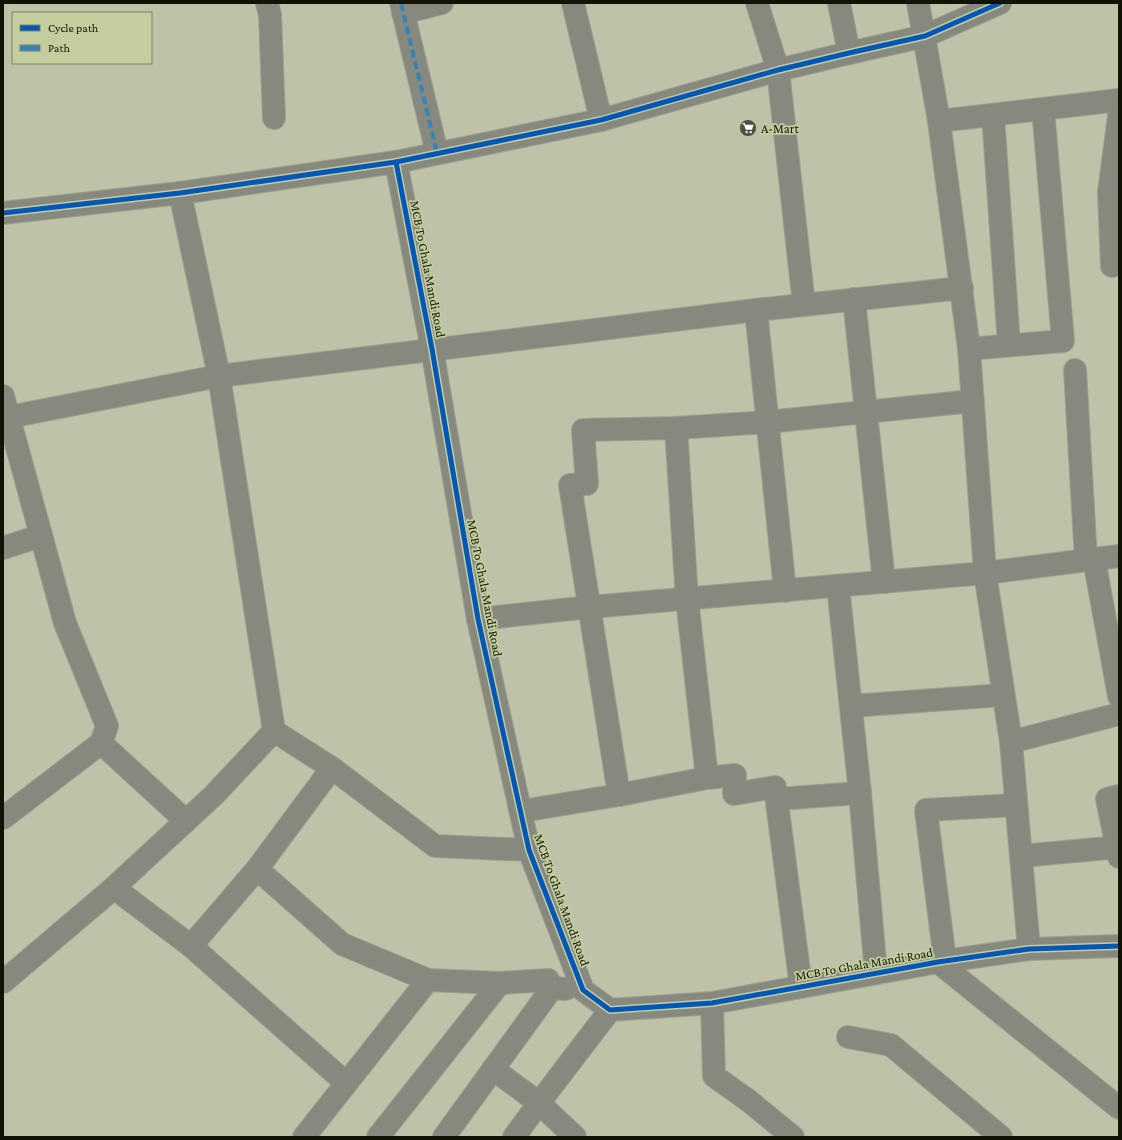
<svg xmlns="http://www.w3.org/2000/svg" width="1122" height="1140" viewBox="0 0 1122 1140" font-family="'Crimson Pro',serif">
  <rect width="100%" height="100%" fill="#bdc2a8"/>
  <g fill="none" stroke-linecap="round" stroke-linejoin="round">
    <g stroke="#9ca08d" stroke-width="24">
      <g id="minor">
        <path d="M267,3L270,15L274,118"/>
        <path d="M401,3L437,153"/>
        <path d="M573,3L601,120"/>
        <path d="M757,3L778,70L804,305"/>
        <path d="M839,3L849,53"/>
        <path d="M918,3L939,121L969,349L985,573L1011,742L1029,949"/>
        <path d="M403,13L442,3"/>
        <path d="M993,115L1009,345"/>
        <path d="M1119,116L1109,192L1119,194"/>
        <path d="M939,121L1119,100"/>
        <path d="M396,162L432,349L478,619L529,850L583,990L610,1010L712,1003L938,962L1029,949L1119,946"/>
        <path d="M1109,192L1112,266"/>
        <path d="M180,193L219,376L274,731L332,768"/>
        <path d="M3,213L180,193L396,162L601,120L778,70L849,53L925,36L1000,3"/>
        <path d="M854,299L884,582"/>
        <path d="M756,310L785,591"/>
        <path d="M969,349L1063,341L1043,109"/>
        <path d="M1075,370L1086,560"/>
        <path d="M3,396L65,623L107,726L101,743L3,818"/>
        <path d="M9,417L219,376L756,310L962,288"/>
        <path d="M676,428L687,599L707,778"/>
        <path d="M3,548L40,536"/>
        <path d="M1094,559L1119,696"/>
        <path d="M838,586L860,793L876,973"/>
        <path d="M478,619L590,607L985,573L1119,556"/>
        <path d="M851,706L1003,695"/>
        <path d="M1011,742L1119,714"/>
        <path d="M101,743L186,821"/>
        <path d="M619,795L570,485L587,484L583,430L676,428L767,422L973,401"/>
        <path d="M1119,796L1107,799L1119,857"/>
        <path d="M777,799L860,793"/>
        <path d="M522,811L619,795L707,778L735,775L734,794L775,787L801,987"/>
        <path d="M1021,856L1119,847"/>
        <path d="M257,869L332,768L435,846L529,850"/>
        <path d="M114,888L191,946"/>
        <path d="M945,961L926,810L1016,805"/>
        <path d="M938,962L1119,1108"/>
        <path d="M3,982L109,892L214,795L274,731"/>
        <path d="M712,1003L714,1076L749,1101L793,1137"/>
        <path d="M848,1037L891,1045L1001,1137"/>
        <path d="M493,1069L539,1103L575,1137"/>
        <path d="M346,1083L191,946L257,869L342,944L428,980L500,983L548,980L552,988"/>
        <path d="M304,1137L428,980"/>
        <path d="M378,1137L500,983"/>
        <path d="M444,1137L552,988L566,989"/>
        <path d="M514,1137L539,1103L610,1010"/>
      </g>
    </g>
    <use href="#minor" stroke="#87897f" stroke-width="22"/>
    <path stroke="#3484b9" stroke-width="4" stroke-dasharray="8 4" stroke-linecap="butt" d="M401,3L437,153"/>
    <g stroke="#c3cd9d" stroke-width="8">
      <g id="cycleway">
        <path d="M396,162L432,349L478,619L529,850L583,990L610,1010L712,1003L938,962L1029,949L1119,946"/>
        <path d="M3,213L180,193L396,162L601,120L778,70L849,53L925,36L1000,3"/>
      </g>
    </g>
    <use href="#cycleway" stroke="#0057b8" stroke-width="5"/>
  </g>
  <defs>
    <g id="supermarket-disc" transform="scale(0.9)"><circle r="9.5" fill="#4d513d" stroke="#c3cd9d"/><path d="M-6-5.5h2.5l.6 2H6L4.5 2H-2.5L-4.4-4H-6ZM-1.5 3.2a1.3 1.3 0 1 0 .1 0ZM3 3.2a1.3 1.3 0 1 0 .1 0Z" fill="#fff"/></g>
  </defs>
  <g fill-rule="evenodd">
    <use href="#supermarket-disc" x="748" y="128"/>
  </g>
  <g text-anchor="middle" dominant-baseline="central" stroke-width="3.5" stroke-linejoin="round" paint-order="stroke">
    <g font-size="13" fill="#111404" stroke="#c3cd9d" text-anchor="start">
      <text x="761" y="128">A-Mart</text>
    </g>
    <g font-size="13" fill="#111404" stroke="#c3cd9d">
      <text transform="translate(428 269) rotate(79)">MCB To Ghala Mandi Road</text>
      <text transform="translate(485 588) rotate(79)">MCB To Ghala Mandi Road</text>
      <text transform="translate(562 900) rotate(70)">MCB To Ghala Mandi Road</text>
      <text transform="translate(864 964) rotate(-10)">MCB To Ghala Mandi Road</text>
    </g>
  </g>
  <rect width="1122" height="1140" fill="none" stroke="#111404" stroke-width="8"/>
  <rect x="12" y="12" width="140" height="52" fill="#c3cd9d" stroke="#7c8360"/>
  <rect x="20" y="25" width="20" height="6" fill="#0057b8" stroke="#7c8360"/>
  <text x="48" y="32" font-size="12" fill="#111404">Cycle path</text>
  <rect x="20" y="45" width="20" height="6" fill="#3484b9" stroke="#7c8360"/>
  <text x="48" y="52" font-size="12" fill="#111404">Path</text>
</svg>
